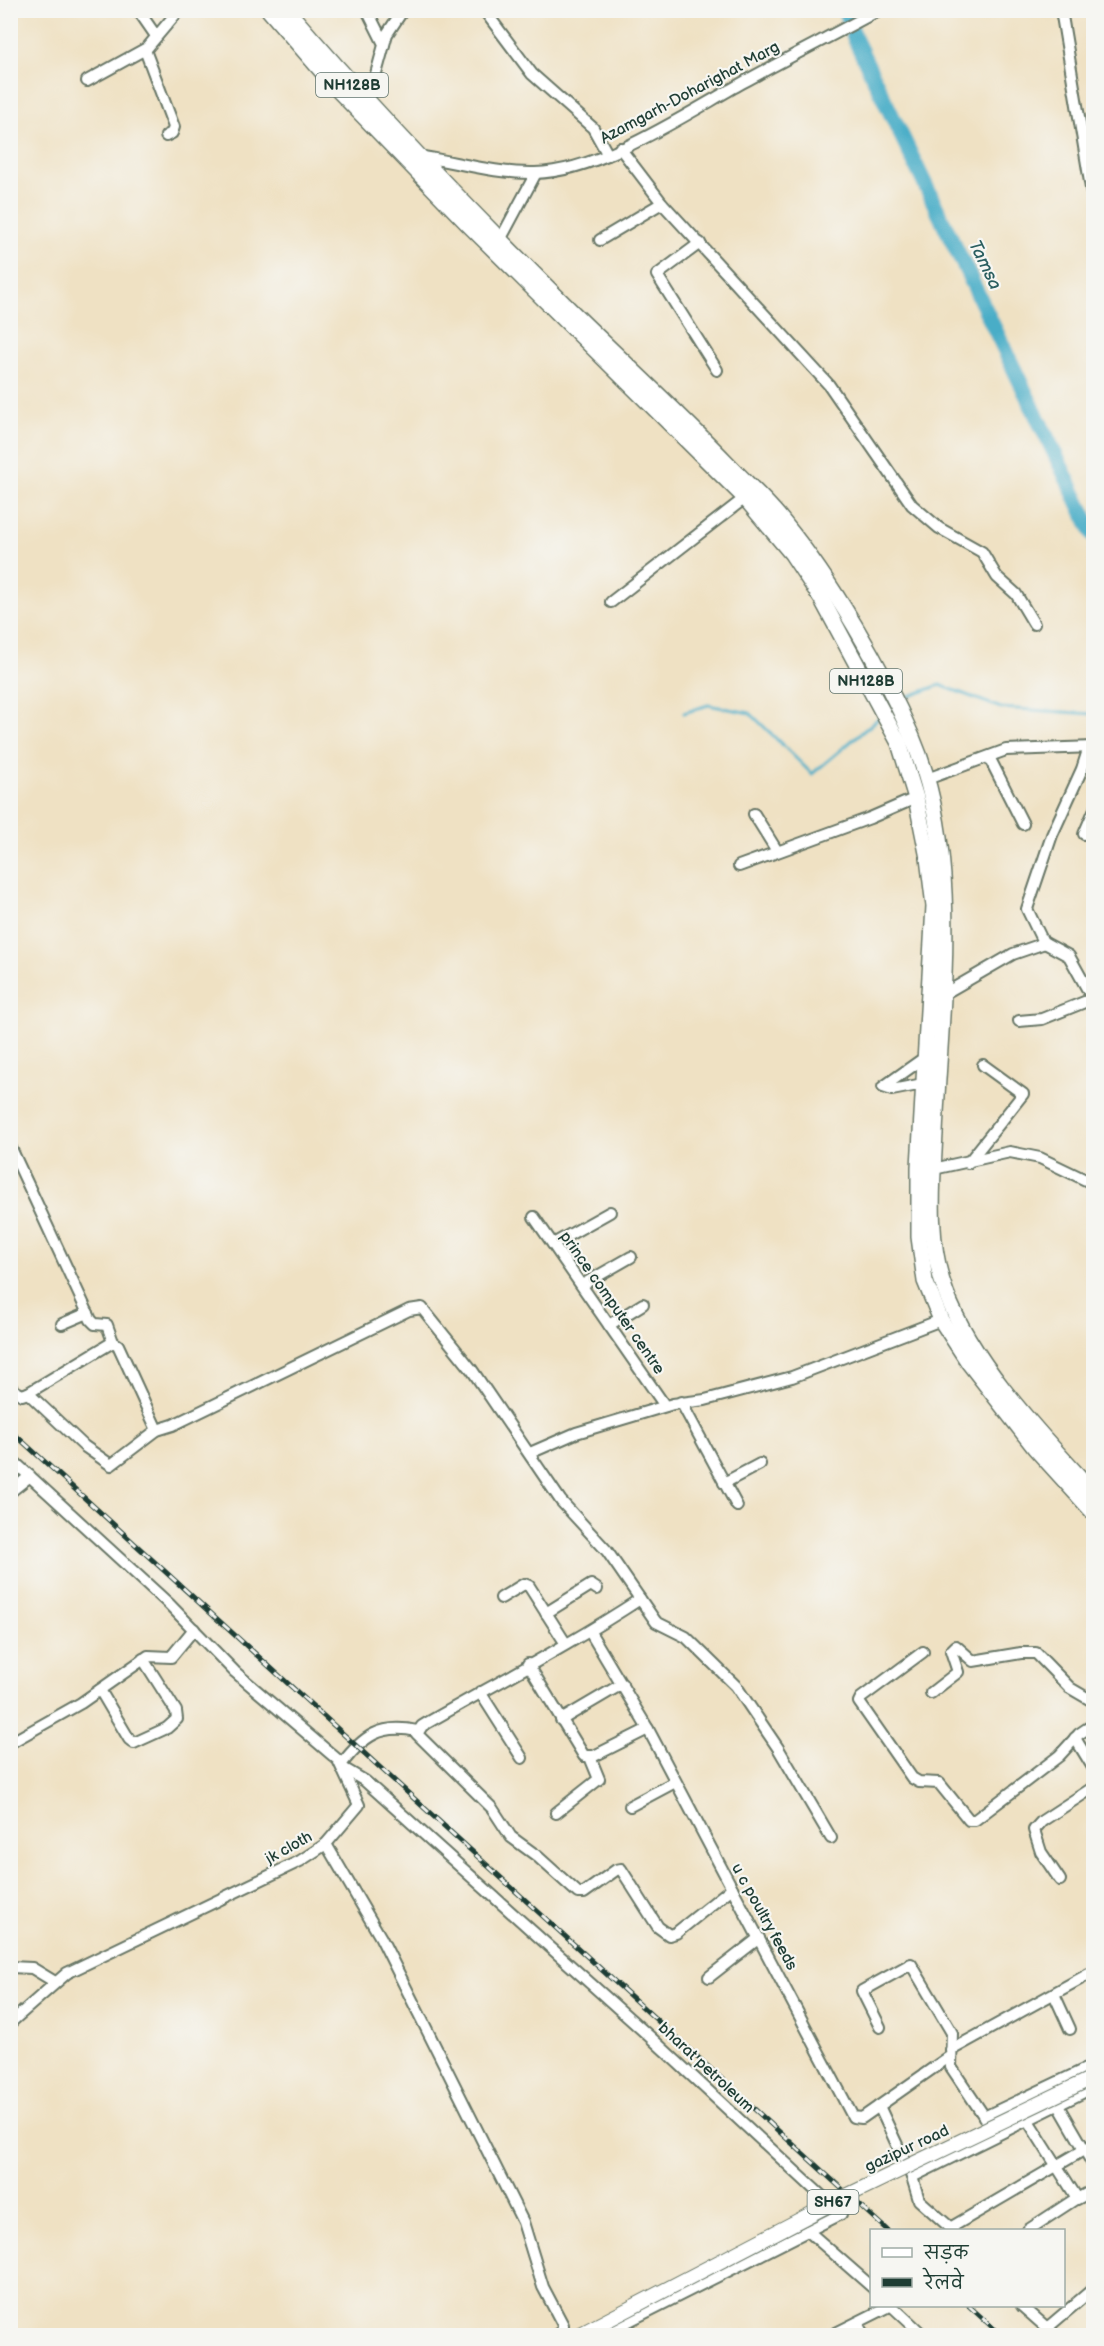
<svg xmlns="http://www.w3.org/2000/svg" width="1104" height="2346" viewBox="0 0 1104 2346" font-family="'Balsamiq Sans','Playpen Sans Deva',sans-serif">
  <rect width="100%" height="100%" fill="#f6f6f2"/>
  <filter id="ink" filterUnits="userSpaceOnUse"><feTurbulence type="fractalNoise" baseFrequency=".0167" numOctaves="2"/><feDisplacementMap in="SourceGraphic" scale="12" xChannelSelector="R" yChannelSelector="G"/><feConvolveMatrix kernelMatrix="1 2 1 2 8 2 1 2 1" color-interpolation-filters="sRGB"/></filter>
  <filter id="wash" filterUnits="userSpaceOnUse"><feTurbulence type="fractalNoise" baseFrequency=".008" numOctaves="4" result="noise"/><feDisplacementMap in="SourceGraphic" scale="24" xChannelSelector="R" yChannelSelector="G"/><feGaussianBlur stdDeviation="1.35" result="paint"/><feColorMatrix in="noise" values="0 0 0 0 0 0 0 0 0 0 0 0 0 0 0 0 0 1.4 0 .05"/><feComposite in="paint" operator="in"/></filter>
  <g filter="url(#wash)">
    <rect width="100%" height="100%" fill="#efe1c3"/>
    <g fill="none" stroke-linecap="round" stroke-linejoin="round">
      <g stroke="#48adc7" stroke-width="3">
        <path d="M907,697L940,685L1001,708L1094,714"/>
        <path d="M684,713L708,705L750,713L812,774L879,718"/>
      </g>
      <path stroke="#48adc7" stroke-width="16" d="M845,10L855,39L1094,535"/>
    </g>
  </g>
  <g filter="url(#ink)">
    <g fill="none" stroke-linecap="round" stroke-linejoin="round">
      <g stroke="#687666" stroke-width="14">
        <g id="minor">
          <path d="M138,10L156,36"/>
          <path d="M367,10L384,44"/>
          <path d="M484,10L532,74L593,128L608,155"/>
          <path d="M1061,10L1094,206"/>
          <path d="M145,50L174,127L172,133L166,136"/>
          <path d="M87,81L147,48L179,10"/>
          <path d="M368,103L387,34L403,10"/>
          <path d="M620,148L662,203L829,385L912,505L939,528L982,552L997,577L1016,594L1034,624"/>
          <path d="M418,156C457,162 496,174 535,173C600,172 686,114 742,83C787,58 833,35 879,10"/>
          <path d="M600,240L662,203"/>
          <path d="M700,243L657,275L717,370"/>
          <path d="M498,244L536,173"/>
          <path d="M611,602L745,498"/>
          <path d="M1089,747L1082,769L1052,835L1027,909L1043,942L1069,956L1094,1001"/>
          <path d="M989,757L1023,824"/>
          <path d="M927,779L1006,750L1094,747"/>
          <path d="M754,814L777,851"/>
          <path d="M1084,834L1094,811"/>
          <path d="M739,866L870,818L916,798"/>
          <path d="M942,995L1013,954L1045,943"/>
          <path d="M1019,1021L1042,1019L1092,999"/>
          <path d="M923,1084L892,1090L883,1087L924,1058"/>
          <path d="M10,1146L91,1320L95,1324L107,1325L113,1342"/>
          <path d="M968,1163L1023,1094L983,1065"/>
          <path d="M929,1170L1010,1152L1040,1158L1094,1184"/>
          <path d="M534,1217L665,1406"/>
          <path d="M553,1244L610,1212"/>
          <path d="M582,1285L631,1257"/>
          <path d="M62,1324L88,1313"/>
          <path d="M609,1325L643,1304"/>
          <path d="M10,1388L22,1395L28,1393L113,1342L118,1345L157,1430"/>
          <path d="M28,1393L84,1446L111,1465L157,1430L173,1425L409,1310L422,1308L472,1370L561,1501L607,1551L656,1622L686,1637L736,1686L778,1748L831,1838"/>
          <path d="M681,1402L737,1506"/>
          <path d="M530,1453L576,1433L673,1404L705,1400L792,1377L941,1320"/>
          <path d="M10,1458L169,1604L235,1672L338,1760L359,1805L326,1844L300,1861L67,1973L10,2023"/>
          <path d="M724,1483L760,1464"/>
          <path d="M10,1492L30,1476"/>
          <path d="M501,1598L524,1584L529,1586L566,1644"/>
          <path d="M640,1599C570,1645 495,1684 422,1726L417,1734L492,1808L511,1837L537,1856L578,1893H584L616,1870L621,1869L658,1927L669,1935L676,1933L732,1888"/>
          <path d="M546,1613L591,1585L597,1589"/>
          <path d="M590,1632L648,1729L853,2117L862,2118L949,2057"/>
          <path d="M923,1652L861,1698L859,1702L912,1778L919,1782L939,1783L969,1820H975L1059,1756L1079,1734L1094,1724"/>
          <path d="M528,1664L584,1756H594L648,1729"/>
          <path d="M100,1690L129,1739L134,1743L167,1728L177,1719L176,1711L143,1659"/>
          <path d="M480,1692L522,1758"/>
          <path d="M931,1693L958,1672L951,1651L956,1646L973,1661L1021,1653H1036L1070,1688L1094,1702"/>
          <path d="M561,1720L622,1684"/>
          <path d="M1075,1738L1094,1769"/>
          <path d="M10,1743L81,1703L148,1656L171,1657L194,1629"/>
          <path d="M341,1765C363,1736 381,1723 417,1731"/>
          <path d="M343,1768L365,1781L649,2036L841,2214L599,2336"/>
          <path d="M630,1806L675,1782"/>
          <path d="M556,1813L599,1779L590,1757"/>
          <path d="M326,1844L381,1938L523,2222L543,2287L563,2325V2330L555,2336"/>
          <path d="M1060,1880L1041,1852L1034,1830L1042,1821L1094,1787"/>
          <path d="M10,1967L32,1968L55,1982"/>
          <path d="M709,1977L759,1938"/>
          <path d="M1054,1994L1070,2029"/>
          <path d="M880,2027L862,1991L911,1964L952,2033L951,2067L996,2134"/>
          <path d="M951,2050L1089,1974"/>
          <path d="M1058,2104L1094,2166"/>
          <path d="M879,2106L912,2177L919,2200L953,2230"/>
          <path d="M984,2117L1094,2065"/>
          <path d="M1027,2119L1077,2198L1028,2230"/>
          <path d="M912,2177L1094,2087"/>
          <path d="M1077,2199L1090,2192L1094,2193"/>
          <path d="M950,2228L1094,2144"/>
          <path d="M808,2231L872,2287"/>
          <path d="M892,2306L924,2336"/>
          <path d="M1022,2306L1056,2336"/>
          <path d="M857,2323L864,2336"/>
          <path d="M1047,2328L1094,2288"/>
          <path d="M830,2336L890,2306"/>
        </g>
      </g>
      <g stroke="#687666" stroke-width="18">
        <g id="highway">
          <path d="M269,10L340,92L468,224L745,498L792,554L821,598L899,743L916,798L928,858L934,906L919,1167V1237L925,1281L941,1320L969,1363L1035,1448L1094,1513"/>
          <path d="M287,10C376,114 472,213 569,309C622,361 677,411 729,465C747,484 768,502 784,523C832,582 882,667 912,737C964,858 940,1007 935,1134C932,1187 927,1242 946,1293C973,1365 1042,1436 1094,1493"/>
        </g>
      </g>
      <use href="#minor" stroke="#fff" stroke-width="10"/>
      <use href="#highway" stroke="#fff" stroke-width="15"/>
      <g stroke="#1f3d34" stroke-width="5">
        <g id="rail">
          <path d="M10,1430L887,2230"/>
          <path d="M969,2306L1002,2336"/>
        </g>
      </g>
      <use href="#rail" stroke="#f6f6f2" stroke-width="3" stroke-dasharray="9" stroke-linecap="butt"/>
      <g stroke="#687666" stroke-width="16" stroke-linecap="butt">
        <path id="major-bridge" d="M577,2336L838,2200L1094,2077"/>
      </g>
      <use href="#major-bridge" stroke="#fff" stroke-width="14"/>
    </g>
  </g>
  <g text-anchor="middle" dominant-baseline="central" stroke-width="4.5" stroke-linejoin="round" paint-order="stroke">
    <g fill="#f6f6f2" stroke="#60746d" stroke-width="1.5">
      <rect x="316" y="73" width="72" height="24" rx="4.5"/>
      <rect x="830" y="669" width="72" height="24" rx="4.5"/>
      <rect x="807.5" y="2190" width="51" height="24" rx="4.5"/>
    </g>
    <g font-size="15" font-weight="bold" fill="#1f3d34">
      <text x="352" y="85">NH128B</text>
      <text x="866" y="681">NH128B</text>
      <text x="833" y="2202">SH67</text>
    </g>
    <g font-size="16" fill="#1f3d34" stroke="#f6f6f2">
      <text transform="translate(690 93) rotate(-28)">Azamgarh-Doharighat Marg</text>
      <text transform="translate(612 1303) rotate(55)">prince computer centre</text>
      <text transform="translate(289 1848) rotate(-29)">jk cloth</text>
      <text transform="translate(764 1917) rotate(61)">u c poultry feeds</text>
      <text transform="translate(706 2068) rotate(43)">bharat petroleum</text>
      <text transform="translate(907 2149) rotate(-25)">gazipur road</text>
    </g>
    <g font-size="18" font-style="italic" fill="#2b5f60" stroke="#f6f6f2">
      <text transform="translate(985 265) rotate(64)">Tamsa</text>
    </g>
  </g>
  <rect width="1104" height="2346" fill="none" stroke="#f6f6f2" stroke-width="36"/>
  <rect x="870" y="2229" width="195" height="78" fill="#f6f6f2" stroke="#a0aca6" stroke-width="1.5"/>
  <rect x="882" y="2248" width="30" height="9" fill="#ffffff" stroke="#a0aca6" stroke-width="1.5"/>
  <text x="924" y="2259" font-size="18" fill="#1f3d34">सड़क</text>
  <rect x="882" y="2278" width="30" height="9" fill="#1f3d34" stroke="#a0aca6" stroke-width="1.5"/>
  <text x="924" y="2289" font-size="18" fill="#1f3d34">रेलवे</text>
</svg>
